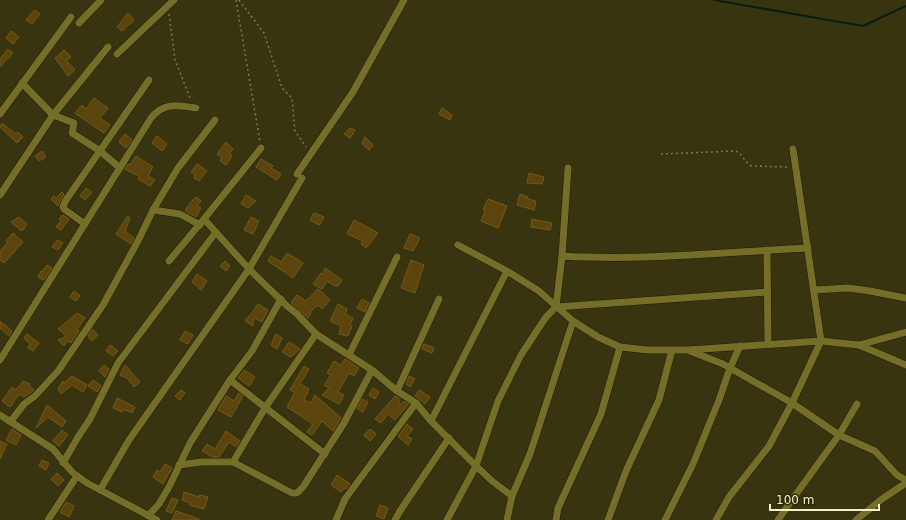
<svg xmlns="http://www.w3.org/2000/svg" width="906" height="520" viewBox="0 0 906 520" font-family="'DejaVu Sans',sans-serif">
  <rect width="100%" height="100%" fill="#383410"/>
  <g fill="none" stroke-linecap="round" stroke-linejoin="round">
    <path stroke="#061e14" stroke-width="2" d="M714,0L863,26L906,6"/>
  </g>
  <g fill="#5b440e" stroke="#765914">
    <path d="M34,10L40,14L32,24L26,20Z"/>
    <path d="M128,13L134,20L122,31L117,27Z"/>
    <path d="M11,31L19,37L13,44L6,38Z"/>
    <path d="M8,49L13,53L0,67V59Z"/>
    <path d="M64,50L71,57L66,60L75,70L68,76L55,58Z"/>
    <path d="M94,98L108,108L100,118L110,125L104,133L75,113L82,105L86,109Z"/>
    <path d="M442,108L452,115L450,120L439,114Z"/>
    <path d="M2,123L16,134L18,132L23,137L17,143L0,127Z"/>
    <path d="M350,128L355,130L350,138L344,134Z"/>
    <path d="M125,134L132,140L126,148L119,142Z"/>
    <path d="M157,136L167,144L162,151L152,143Z"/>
    <path d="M365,137L373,145L369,150L362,144Z"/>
    <path d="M226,142L233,149L229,154L232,156L226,165L220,161L222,157L217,154Z"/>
    <path d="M42,151L46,157L39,161L35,156Z"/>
    <path d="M136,156L153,167L148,176L155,180L150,186L138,179L140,177L125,169L128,164L130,165Z"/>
    <path d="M261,159L273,166L271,168L281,174L277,180L256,167Z"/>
    <path d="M197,164L207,171L199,181L194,178L195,175L191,172Z"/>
    <path d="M529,173L544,177L542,184L527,183Z"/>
    <path d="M86,188L92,192L85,200L80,196Z"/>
    <path d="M62,192L64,194L58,206L51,199L54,196L56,198Z"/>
    <path d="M520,194L528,197V199L536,201L534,210L517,205Z"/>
    <path d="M246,195L256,201L248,208L241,204Z"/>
    <path d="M196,197L201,201L197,205L201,208L196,217L185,211L190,203Z"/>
    <path d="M488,199L507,206L498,228L481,221L485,212L483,210Z"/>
    <path d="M314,213L324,217L319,225L310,220Z"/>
    <path d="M63,215L69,219L61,230L56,227L61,221L59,219Z"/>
    <path d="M128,216L130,218L125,231L134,238L131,244L116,234Z"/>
    <path d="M19,217L27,224L22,231L11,222Z"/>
    <path d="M251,217L259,221L253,234L244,230Z"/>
    <path d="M532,219L552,223L550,230L531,227Z"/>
    <path d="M354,220L378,233L366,248L361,244L363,241L347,234Z"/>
    <path d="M13,233L23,242L4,263L0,260V251L8,242L6,241Z"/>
    <path d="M410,234L420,238L413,251L404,248Z"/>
    <path d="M57,240L63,243L58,250L52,247Z"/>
    <path d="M287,253L303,263L293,278L268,261L271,256L281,262Z"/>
    <path d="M411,260L424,265L415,293L401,288Z"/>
    <path d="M225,261L230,266L226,271L220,266Z"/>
    <path d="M47,265L52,268L44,280L38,277L41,271L42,272Z"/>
    <path d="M325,268L342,280L338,286H335L327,281L322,289L313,284L321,273L323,274Z"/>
    <path d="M197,274L207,281L201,290L192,282Z"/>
    <path d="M318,289L330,300L322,309L318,305L312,310L308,318L291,303L297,295L306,301Z"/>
    <path d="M74,291L80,296L76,301L70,297Z"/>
    <path d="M362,299L369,303L365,312L357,308Z"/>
    <path d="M258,304L268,310L262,322L254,318L253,326L245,321L254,310Z"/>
    <path d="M338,304L347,309L345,314L353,318L350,325L352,326L348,336L339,334L341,326L330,321Z"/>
    <path d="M77,313L85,318L77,329L79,331L71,343L68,341L64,346L58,340L67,336L58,329Z"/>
    <path d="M0,321L12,331L9,336L0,328Z"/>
    <path d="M92,329L98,335L92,341L88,336Z"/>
    <path d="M185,331L193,335L188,344L180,340Z"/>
    <path d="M27,334L39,343L33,351L28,348L30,344L24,338Z"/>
    <path d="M276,334L282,338L277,349L271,345Z"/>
    <path d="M289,342L300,349L291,357L282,352Z"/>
    <path d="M424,344L434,348L432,353L422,349Z"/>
    <path d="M110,345L118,351L113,356L106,351Z"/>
    <path d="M345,359L359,368L354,376L349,373L338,392L344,395L339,404L322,395L329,388L324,385L331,375L327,373L334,361L341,365Z"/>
    <path d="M104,365L109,369L105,377L99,371Z"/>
    <path d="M125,365L140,382L134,387L127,378L120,375Z"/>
    <path d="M304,366L309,369L300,384L309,389L304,400L311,403L315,395L341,418L333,431L322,421L312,435L307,432L313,424L287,407L295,392L290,390Z"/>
    <path d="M244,370L255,377L249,386L238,378Z"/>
    <path d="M72,376L87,385L83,392L72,385L61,394L58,389L63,381L64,383Z"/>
    <path d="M409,376L415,379L410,387L406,384Z"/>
    <path d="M93,380L101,386L97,392L88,386Z"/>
    <path d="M23,381L30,384L29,386L34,390L32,392L24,397L19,394L10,407L2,401L12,387L16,390Z"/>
    <path d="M373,388L379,392L375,399L369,395Z"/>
    <path d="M181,390L185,393L180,400L175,396Z"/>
    <path d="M419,390L430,397L425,404L415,396Z"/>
    <path d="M239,393L243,396L231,417L218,410L226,396L234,401Z"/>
    <path d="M395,396L399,398V406L404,401L409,404L395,420L388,414L381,423L375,419Z"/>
    <path d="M117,398L135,407L132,413L123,409L122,412L113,408Z"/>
    <path d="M362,399L368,402L363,412L357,409Z"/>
    <path d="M47,405L66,421L62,427L48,417L36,428Z"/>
    <path d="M407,424L413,429L407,436L412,439L408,445L398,436Z"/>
    <path d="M12,429L21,435L16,445L6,440Z"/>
    <path d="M370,429L376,434L370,441L364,435Z"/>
    <path d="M62,430L68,435L59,446L53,441Z"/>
    <path d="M226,431L240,441L236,447L229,442L219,457H213L202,451L207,444L215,449Z"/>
    <path d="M0,441L7,444L0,459Z"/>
    <path d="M42,460L49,463L46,470L39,466Z"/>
    <path d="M165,464L172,468L163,484L153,477L157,470L160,472Z"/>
    <path d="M57,473L64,480L58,486L51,479Z"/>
    <path d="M337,475L350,484L346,489L344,488L341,492L331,485Z"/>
    <path d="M184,492L199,497V495L208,497L204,509L189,505L190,503L182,500Z"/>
    <path d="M172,498L178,500L172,513L166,511Z"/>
    <path d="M66,502L74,506L69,517L60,512Z"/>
    <path d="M380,505L388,508L384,519L376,516Z"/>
    <path d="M176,511L199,519V520H172Z"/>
  </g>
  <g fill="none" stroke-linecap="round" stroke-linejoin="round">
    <g stroke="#1e1c06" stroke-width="8">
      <g id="street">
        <path d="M79,23L101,0"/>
        <path d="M117,54L174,0"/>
        <path d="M22,83L53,115L74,123L72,133L100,151L120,168"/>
        <path d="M0,114L71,17"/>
        <path d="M297,174L353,92L404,0"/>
        <path d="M0,195L53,115L108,47"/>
        <path d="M153,210L180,214L200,225"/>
        <path d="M204,219L249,269L287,306L296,313L316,334L372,370L397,391L416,403L431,421L476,466L492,481L512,496"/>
        <path d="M85,224L64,209L63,207L66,200L149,80"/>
        <path d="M458,245L507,271L539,291L573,321L598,337L620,347L648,350H688L821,341L859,345L906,332"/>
        <path d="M767,250L768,344"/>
        <path d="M562,256C644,261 726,252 808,248"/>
        <path d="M169,261L204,219L261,148"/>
        <path d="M814,290L848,288L870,291L906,298"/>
        <path d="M556,307L766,292"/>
        <path d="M859,345L906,365"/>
        <path d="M690,351L723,364L792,403L839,435L875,451L897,475L906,480"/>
        <path d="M349,355L397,257"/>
        <path d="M0,360L151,118C164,102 178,105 196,108"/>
        <path d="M230,380L325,454"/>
        <path d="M397,391L439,299"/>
        <path d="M0,415L53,449L72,472L87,483L157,520"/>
        <path d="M11,421L24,404L35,396L58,371L103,305L138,241L153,210L178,168L215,120"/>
        <path d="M431,421L507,271"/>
        <path d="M233,462L265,408L316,334"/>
        <path d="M63,463L78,437L90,419L118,363L216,232"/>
        <path d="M179,465L202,462H233L292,493H297L303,487L344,423L372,370"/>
        <path d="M100,490L129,440L249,269L302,178"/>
        <path d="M148,516L159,504L169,487L190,443L230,380L252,351L281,299"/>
        <path d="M48,520L77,476"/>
        <path d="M336,520L345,499L416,403"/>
        <path d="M395,520L400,511L449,438"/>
        <path d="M447,520L476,466L498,401L521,355L546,317L556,307L562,256L568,168"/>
        <path d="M507,520L512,496L530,454L573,321"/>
        <path d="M556,520L558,508L601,414L620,347"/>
        <path d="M608,520L626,471L659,400L672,350"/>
        <path d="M665,520L693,464L719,400L730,368L740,346"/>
        <path d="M716,520L729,497L769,446L792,403L821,341L793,149"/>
        <path d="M778,520L794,497L839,435L857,404"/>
        <path d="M856,520L882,499L906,483"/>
      </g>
    </g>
    <g stroke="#7c7956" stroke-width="1.5" stroke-dasharray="2 3" stroke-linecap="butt">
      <path d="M236,0L260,142"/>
      <path d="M239,0L264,33L282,88L292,98L295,131L306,147"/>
      <path d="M169,14L175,60L190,98"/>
      <path d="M661,154L735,151C743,153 744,163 752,166L788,167"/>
    </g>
    <use href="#street" stroke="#756e29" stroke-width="7"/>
  </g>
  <path d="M770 504v6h109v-6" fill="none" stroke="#f1efcc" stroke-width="2"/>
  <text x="776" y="504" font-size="12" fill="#f1efcc" stroke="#2e2a05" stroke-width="3" paint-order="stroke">100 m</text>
</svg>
